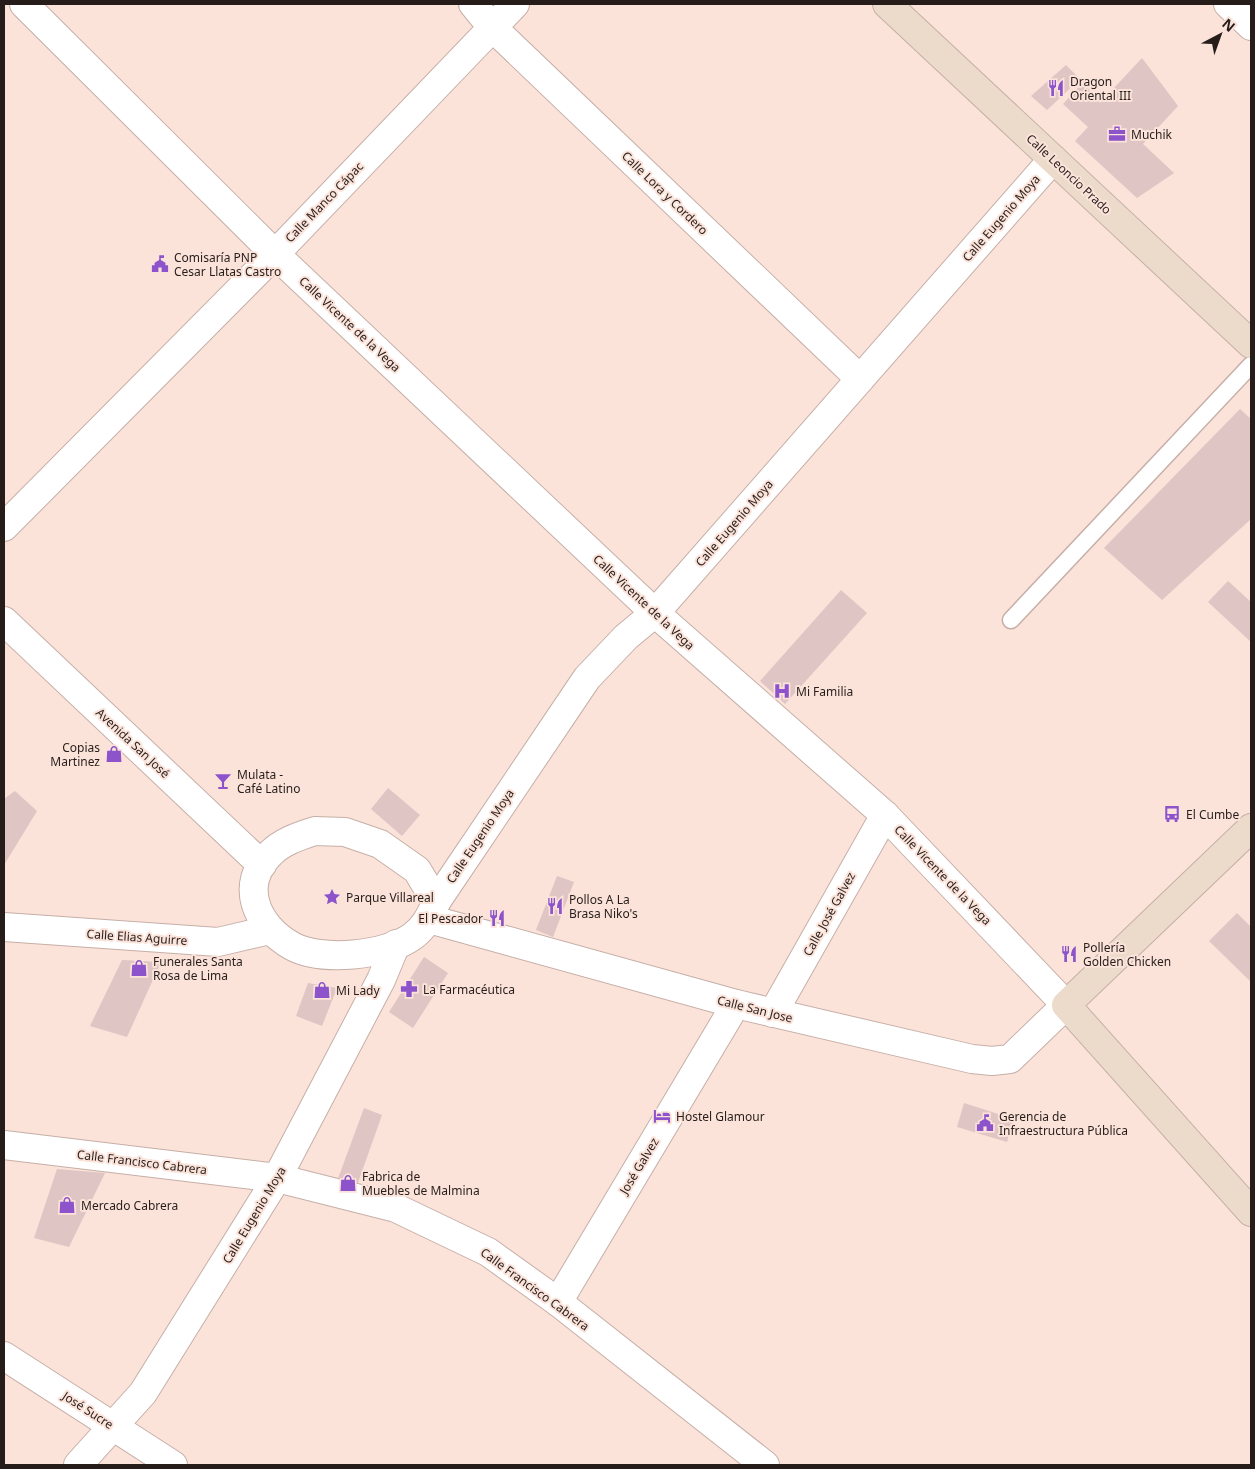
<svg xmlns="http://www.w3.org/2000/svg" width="1255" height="1469" viewBox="0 0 1255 1469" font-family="'Noto Sans',sans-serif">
  <rect width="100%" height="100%" fill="#fbe3da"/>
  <g fill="#dfc5c3">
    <path d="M1142,58L1178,106L1143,144L1174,173L1137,198L1075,141L1088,127L1063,104L1083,82L1100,103Z"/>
    <path d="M1066,65L1080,79L1047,110L1031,96Z"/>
    <path d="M1240,409L1251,419V519L1162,600L1104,548Z"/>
    <path d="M1228,581L1251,602V642L1208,602Z"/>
    <path d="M841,590L867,613L785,704L760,681Z"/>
    <path d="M388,788L420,815L402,836L371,809Z"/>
    <path d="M15,791L37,811L4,865V799Z"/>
    <path d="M557,876L574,882L553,937L536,930Z"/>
    <path d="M1237,913L1251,927V982L1209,941Z"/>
    <path d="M424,957L448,973L413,1028L389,1012Z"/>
    <path d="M122,960L161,962L127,1037L90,1026Z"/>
    <path d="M308,983L337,988L322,1026L296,1016Z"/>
    <path d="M964,1103L1014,1119L1007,1142L957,1127Z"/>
    <path d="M364,1108L382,1115L355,1191L336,1184Z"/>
    <path d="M57,1169L105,1173L69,1247L34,1238Z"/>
  </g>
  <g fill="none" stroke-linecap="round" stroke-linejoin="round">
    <g stroke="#c6afa7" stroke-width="19">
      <path id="lane" d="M1011,620L1251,365"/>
    </g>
    <g stroke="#c6afa7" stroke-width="30">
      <g id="street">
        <path d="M24,4L275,254L655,613L885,815L1066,1005L1010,1059L992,1061L972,1059L736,1004L429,919"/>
        <path d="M473,4L491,26L860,379"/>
        <path d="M1228,4L1251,26"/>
        <path d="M4,527L275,254L515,4"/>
        <path d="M4,621L262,865"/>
        <path d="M315,831L345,832L380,844L417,870L436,902C431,916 425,927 413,936C386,956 321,962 292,946C256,926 238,884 271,853C283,841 300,836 315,831Z"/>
        <path d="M436,902L587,678L626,637L655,613L1053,159"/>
        <path d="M4,927L218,942L270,930"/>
        <path d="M773,1013L885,815"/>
        <path d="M4,1145L277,1178L396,1208L488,1252L558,1302L765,1465"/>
        <path d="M558,1302L736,1004"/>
        <path d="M4,1356L173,1465"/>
        <path d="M78,1465L143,1393L277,1178L381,980L396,944"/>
      </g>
    </g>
    <g stroke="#c6afa7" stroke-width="30">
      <g id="secondary">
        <path d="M887,4L1251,344"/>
        <path d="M1251,828L1066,1005L1251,1212"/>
      </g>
    </g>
    <use href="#lane" stroke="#fff" stroke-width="16"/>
    <use href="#street" stroke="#fff" stroke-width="28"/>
    <use href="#secondary" stroke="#ecdbcb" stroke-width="28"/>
  </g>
  <defs>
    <g id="restaurant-bare" transform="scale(1.35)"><path d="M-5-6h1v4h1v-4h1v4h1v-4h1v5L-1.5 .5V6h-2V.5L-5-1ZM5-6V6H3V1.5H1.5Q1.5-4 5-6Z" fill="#8c53cb" stroke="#fbe3da" stroke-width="2.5" paint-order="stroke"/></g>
    <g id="office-bare" transform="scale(1.35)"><path d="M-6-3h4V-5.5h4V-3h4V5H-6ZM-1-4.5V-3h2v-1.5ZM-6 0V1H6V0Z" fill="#8c53cb" stroke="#fbe3da" stroke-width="2.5" paint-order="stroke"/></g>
    <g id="civic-bare" transform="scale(1.35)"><path d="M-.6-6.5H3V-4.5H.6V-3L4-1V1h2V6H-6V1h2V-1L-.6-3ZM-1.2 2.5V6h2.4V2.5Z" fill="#8c53cb" stroke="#fbe3da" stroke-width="2.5" paint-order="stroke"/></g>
    <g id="hospital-bare" transform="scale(1.35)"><path d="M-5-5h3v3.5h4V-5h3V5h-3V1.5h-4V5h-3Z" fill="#8c53cb" stroke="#fbe3da" stroke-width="2.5" paint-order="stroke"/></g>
    <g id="shop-bare" transform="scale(1.35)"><path d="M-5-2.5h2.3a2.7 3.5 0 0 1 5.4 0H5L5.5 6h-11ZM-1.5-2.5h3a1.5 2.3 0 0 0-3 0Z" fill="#8c53cb" stroke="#fbe3da" stroke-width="2.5" paint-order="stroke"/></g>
    <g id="bar-bare" transform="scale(1.35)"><path d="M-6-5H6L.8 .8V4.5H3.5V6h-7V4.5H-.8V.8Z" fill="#8c53cb" stroke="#fbe3da" stroke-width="2.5" paint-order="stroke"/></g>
    <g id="bus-bare" transform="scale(1.35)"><path d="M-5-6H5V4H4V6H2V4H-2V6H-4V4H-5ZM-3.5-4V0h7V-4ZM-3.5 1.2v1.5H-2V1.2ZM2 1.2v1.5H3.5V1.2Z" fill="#8c53cb" stroke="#fbe3da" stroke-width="2.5" paint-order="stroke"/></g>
    <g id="sight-bare" transform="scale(1.35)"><path d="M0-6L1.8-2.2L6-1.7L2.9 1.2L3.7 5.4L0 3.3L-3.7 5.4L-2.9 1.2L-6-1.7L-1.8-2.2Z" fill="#8c53cb" stroke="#fbe3da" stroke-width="2.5" paint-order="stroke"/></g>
    <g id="pharmacy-bare" transform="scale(1.35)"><path d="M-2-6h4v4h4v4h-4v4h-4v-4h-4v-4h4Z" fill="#8c53cb" stroke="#fbe3da" stroke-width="2.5" paint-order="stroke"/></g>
    <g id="hotel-bare" transform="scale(1.35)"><path d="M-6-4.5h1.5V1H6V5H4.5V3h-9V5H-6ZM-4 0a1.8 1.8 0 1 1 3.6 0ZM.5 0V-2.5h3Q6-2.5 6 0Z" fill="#8c53cb" stroke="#fbe3da" stroke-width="2.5" paint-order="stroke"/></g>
  </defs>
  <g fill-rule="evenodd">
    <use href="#restaurant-bare" x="1056" y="88"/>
    <use href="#office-bare" x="1117" y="134"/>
    <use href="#civic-bare" x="160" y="264"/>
    <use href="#hospital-bare" x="782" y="691"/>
    <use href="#shop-bare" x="114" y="754"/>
    <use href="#bar-bare" x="223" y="781"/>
    <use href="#bus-bare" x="1172" y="814"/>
    <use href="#sight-bare" x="332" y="897"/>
    <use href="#restaurant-bare" x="555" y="906"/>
    <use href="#restaurant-bare" x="497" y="918"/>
    <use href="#restaurant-bare" x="1069" y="954"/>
    <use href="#shop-bare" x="139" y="968"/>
    <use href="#pharmacy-bare" x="409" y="989"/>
    <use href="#shop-bare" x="322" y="990"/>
    <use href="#hotel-bare" x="662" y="1116"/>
    <use href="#civic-bare" x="985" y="1123"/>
    <use href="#shop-bare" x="348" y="1183"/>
    <use href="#shop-bare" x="67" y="1205"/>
  </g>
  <g text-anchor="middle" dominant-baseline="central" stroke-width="4" stroke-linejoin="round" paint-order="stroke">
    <g font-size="12" fill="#261d1a" stroke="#fbe3da" text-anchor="start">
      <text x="1070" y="81">Dragon<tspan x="1070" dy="14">Oriental III</tspan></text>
      <text x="1131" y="134">Muchik</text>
      <text x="174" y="257">Comisaría PNP<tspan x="174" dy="14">Cesar Llatas Castro</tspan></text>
      <text x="796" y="691">Mi Familia</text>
      <text x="100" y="747" text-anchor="end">Copias<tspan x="100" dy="14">Martinez</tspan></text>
      <text x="237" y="774">Mulata -<tspan x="237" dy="14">Café Latino</tspan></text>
      <text x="1186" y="814">El Cumbe</text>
      <text x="346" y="897">Parque Villareal</text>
      <text x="569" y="899">Pollos A La<tspan x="569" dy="14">Brasa Niko's</tspan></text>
      <text x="483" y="918" text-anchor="end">El Pescador</text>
      <text x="1083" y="947">Pollería<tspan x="1083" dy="14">Golden Chicken</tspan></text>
      <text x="153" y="961">Funerales Santa<tspan x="153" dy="14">Rosa de Lima</tspan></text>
      <text x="423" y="989">La Farmacéutica</text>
      <text x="336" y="990">Mi Lady</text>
      <text x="676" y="1116">Hostel Glamour</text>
      <text x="999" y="1116">Gerencia de<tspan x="999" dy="14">Infraestructura Pública</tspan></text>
      <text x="362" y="1176">Fabrica de<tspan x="362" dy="14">Muebles de Malmina</tspan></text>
      <text x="81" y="1205">Mercado Cabrera</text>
    </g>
    <g font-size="12" fill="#261d1a" stroke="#fbe3da">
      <text transform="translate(1069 174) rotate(43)">Calle Leoncio Prado</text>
      <text transform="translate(665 193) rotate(44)">Calle Lora y Cordero</text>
      <text transform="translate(324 202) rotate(-46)">Calle Manco Cápac</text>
      <text transform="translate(1001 218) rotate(-49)">Calle Eugenio Moya</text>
      <text transform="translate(350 324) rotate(43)">Calle Vicente de la Vega</text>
      <text transform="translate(734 523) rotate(-49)">Calle Eugenio Moya</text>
      <text transform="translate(644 602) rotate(43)">Calle Vicente de la Vega</text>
      <text transform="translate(133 743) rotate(43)">Avenida San José</text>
      <text transform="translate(480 836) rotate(-56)">Calle Eugenio Moya</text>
      <text transform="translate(943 875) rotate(46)">Calle Vicente de la Vega</text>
      <text transform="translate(829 914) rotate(-61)">Calle José Galvez</text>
      <text transform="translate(137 937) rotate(4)">Calle Elias Aguirre</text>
      <text transform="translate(755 1009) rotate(14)">Calle San Jose</text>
      <text transform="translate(142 1162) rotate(7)">Calle Francisco Cabrera</text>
      <text transform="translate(639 1166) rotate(-59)">José Galvez</text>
      <text transform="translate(254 1215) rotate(-59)">Calle Eugenio Moya</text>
      <text transform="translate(535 1289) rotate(36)">Calle Francisco Cabrera</text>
      <text transform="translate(88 1410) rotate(33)">José Sucre</text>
    </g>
  </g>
  <rect width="1255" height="1469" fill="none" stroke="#261d1a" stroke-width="10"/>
  <g transform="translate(1220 35) rotate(41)" stroke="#fbe3da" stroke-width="4" paint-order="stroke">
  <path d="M0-4L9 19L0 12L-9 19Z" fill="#261d1a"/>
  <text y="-8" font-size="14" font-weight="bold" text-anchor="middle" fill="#261d1a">N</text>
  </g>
</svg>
